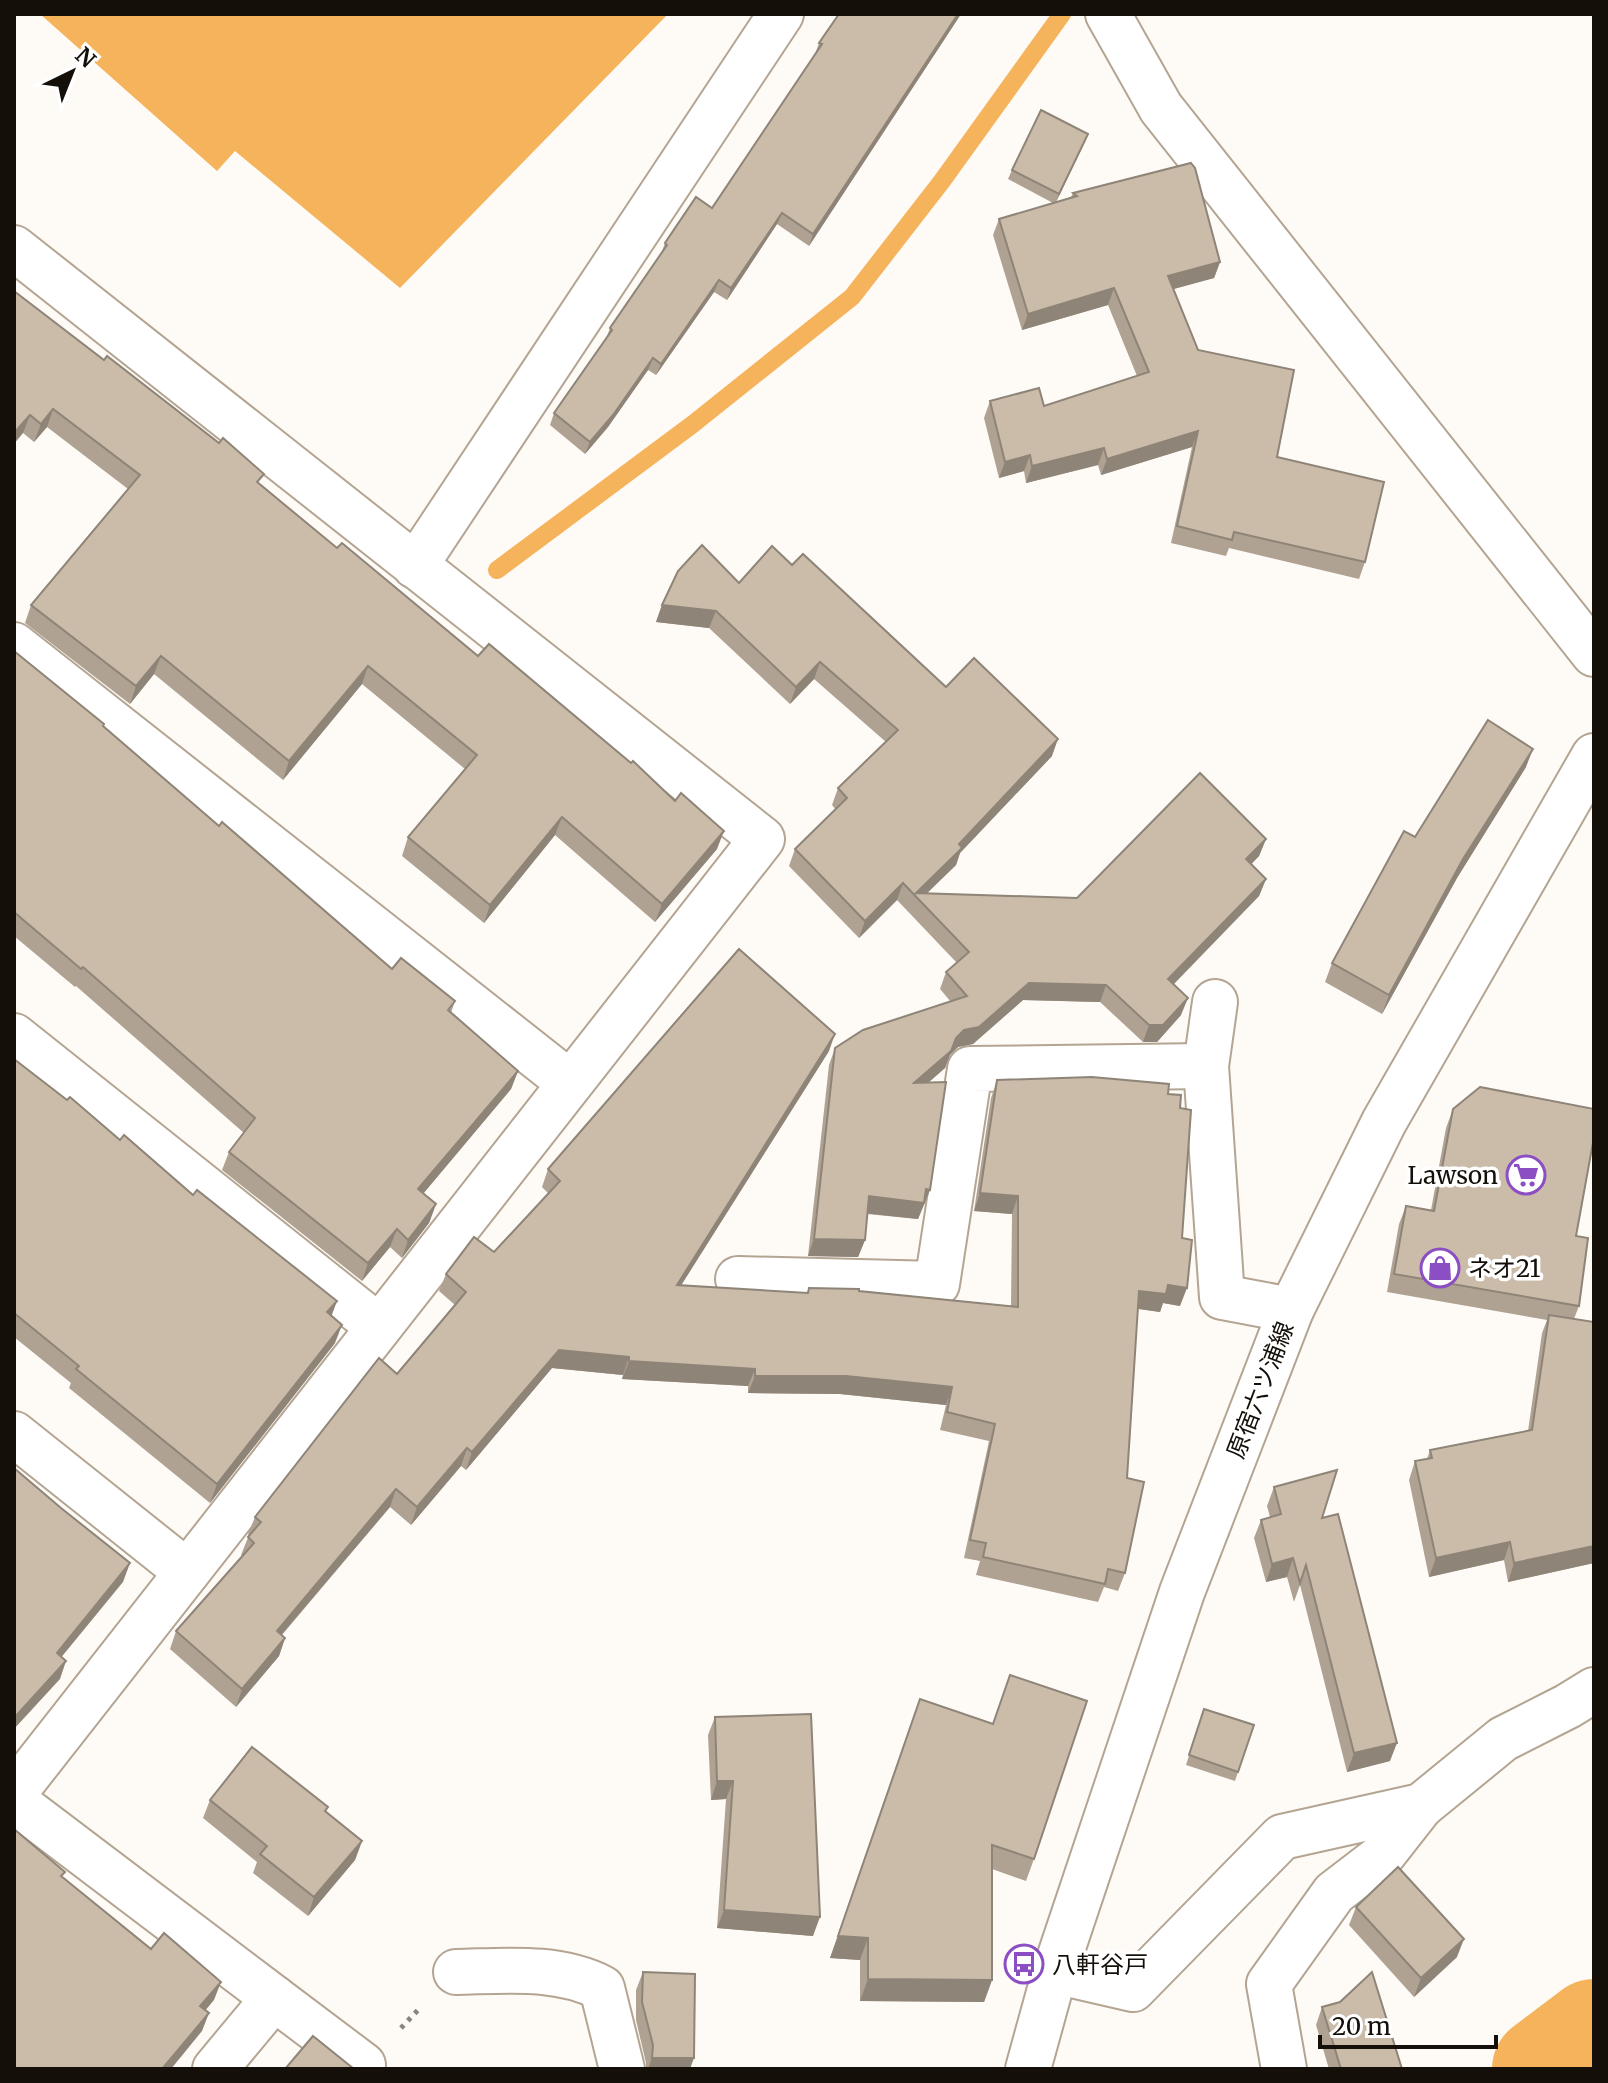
<svg xmlns="http://www.w3.org/2000/svg" width="1608" height="2083" viewBox="0 0 1608 2083" font-family="Merriweather,'Noto Sans JP',serif">
  <rect width="100%" height="100%" fill="#fefbf7"/>
  <path fill="#f5b35b" d="M40,14H668L400,288L235,151L217,171Z"/>
  <g fill="none" stroke-linecap="round" stroke-linejoin="round">
    <path stroke="#f5b35b" stroke-width="18" d="M497,570L693,424L852,297L942,181L1062,14"/>
    <path stroke="#f5b35b" stroke-width="106" d="M1545,2069L1594,2032"/>
    <g stroke="#b4a593" stroke-width="48">
      <g id="minor">
        <path d="M1108,14L1161,108L1594,654"/>
        <path d="M14,248L762,839L14,1793"/>
        <path d="M415,566L781,14"/>
        <path d="M14,645L570,1083"/>
        <path d="M1215,1002L1206,1066L1222,1297L1291,1310"/>
        <path d="M14,1036L379,1327"/>
        <path d="M738,1279L937,1284L970,1069L1206,1066"/>
        <path d="M14,1434L187,1572"/>
        <path d="M14,1801L274,1998L215,2069"/>
        <path d="M1055,1971L1133,1989L1282,1837L1421,1806"/>
        <path d="M456,1972C505,1971 557,1965 602,1988L622,2069"/>
        <path d="M274,1998L363,2065"/>
        <path d="M1284,2069L1269,1984L1334,1893L1381,1857L1421,1806L1503,1739L1568,1706L1594,1690"/>
      </g>
    </g>
    <g stroke="#b4a593" stroke-width="48">
      <path id="major" d="M1028,2069L1055,1971L1182,1592L1291,1310L1384,1122L1594,756"/>
    </g>
    <path stroke="#87837e" stroke-width="5" stroke-dasharray="4 6" stroke-linecap="butt" d="M401,2028L419,2009"/>
    <use href="#minor" stroke="#fff" stroke-width="44"/>
    <use href="#major" stroke="#fff" stroke-width="44"/>
  </g>
  <g fill="#afa292">
    <path d="M961,14L809,246L777,224L727,300L714,292L656,375L648,370L608,427L585,454L550,425L554,413L606,339L610,328L661,254L665,243L712,208L815,54L819,43Z"/>
    <path d="M1088,134L1056,202L1071,197L1073,193L1220,262L1214,278L1174,289L1198,350L1277,457L1365,562L1359,579L1229,548L1226,556L1171,543L1192,447L1101,475L1098,465L1026,483L1024,471L999,478L984,418L990,401L1044,406L1137,376L1108,305L1022,330L993,235L999,219L1053,203L1008,179L1012,170Z"/>
    <path d="M14,291L261,484L337,548L478,656L717,849L655,922L555,835L484,923L402,856L408,837L465,769L362,684L283,780L154,674L130,704L25,623L31,605L128,489L47,427L34,442L23,433Z"/>
    <path d="M792,565L946,687L1052,756L960,853L956,865L927,893L1077,898L1266,839L1259,856L1251,864L1266,879L1259,896L1174,984L1181,1015L1157,1042H1143L1100,1002L1023,1000L973,1044L958,1047L950,1055L945,1068L928,1083L930,1190L918,1219L867,1214L865,1240L858,1257L808,1256L829,1065L835,1048L951,1002L940,989L946,972L957,963L897,900L859,938L789,866L795,849L836,810L832,805L838,788L886,742L814,679L790,704L709,628L656,622L662,605L739,583Z"/>
    <path d="M14,651L219,826L392,969L455,1001L451,1013L518,1071L511,1089L423,1194L436,1204L429,1223L402,1258L390,1247L362,1281L222,1170L229,1152L244,1133L76,986L75,987L14,936Z"/>
    <path d="M1526,767L1457,878L1382,1014L1325,982L1332,963L1415,837Z"/>
    <path d="M829,1051L681,1285L807,1293L809,1288L859,1291L1011,1307L1012,1214L974,1211L991,1098L997,1080L1168,1094L1180,1108L1182,1238L1180,1306L1163,1303L1160,1312L1138,1309L1127,1478L1125,1573L1118,1591L1104,1587L1098,1602L976,1575L980,1561L964,1558L989,1441L940,1430L946,1405L840,1394L748,1393V1386L622,1379L623,1375L552,1368L466,1470L461,1466L411,1525L390,1507L282,1635L285,1638L279,1656L236,1707L170,1649L176,1631L242,1556L241,1555L249,1535L248,1534L255,1517L397,1374L455,1305L439,1291L446,1274L494,1252L548,1193L542,1187L548,1169Z"/>
    <path d="M14,1059L120,1140L331,1316L335,1343L210,1503L69,1388L71,1383L14,1337Z"/>
    <path d="M1453,1109L1576,1236L1579,1306L1574,1319L1594,1563L1508,1582L1504,1560L1429,1577L1409,1480L1415,1461L1427,1459L1430,1450L1528,1431L1542,1333L1547,1320L1387,1292L1399,1224L1406,1206L1431,1210L1446,1128Z"/>
    <path d="M1274,1487L1322,1518L1390,1761L1347,1772L1300,1585L1294,1602L1287,1577L1266,1582L1254,1538L1261,1520L1270,1517L1267,1506Z"/>
    <path d="M1204,1709L1238,1772L1235,1781L1186,1765Z"/>
    <path d="M715,1717L813,1936L717,1928L726,1799L711,1800L708,1735Z"/>
    <path d="M912,1721L1034,1859L1026,1881L992,1869V1980L984,2002L860,2001V1960L830,1958Z"/>
    <path d="M210,1800L328,1807L326,1812L362,1841L355,1860L308,1916L253,1873L257,1862L203,1818Z"/>
    <path d="M1356,1907L1457,1957L1414,1997L1349,1925Z"/>
    <path d="M643,1972L690,2069H646V2063L636,2020V1990Z"/>
    <path d="M1322,2007L1402,2069H1329L1316,2025Z"/>
  </g>
  <g fill="#8e8477">
    <path d="M958,14H961L809,246L813,234Z"/>
    <path d="M1088,134L1084,144L1055,204L1059,194Z"/>
    <path d="M782,213L777,224L727,300L731,288Z"/>
    <path d="M1220,262L1214,278L1162,292L1168,276Z"/>
    <path d="M719,280L714,292L656,375L661,364Z"/>
    <path d="M1114,288L1108,305L1022,330L1028,314Z"/>
    <path d="M653,358L648,370L608,427L585,454L590,442Z"/>
    <path d="M53,409L47,427L34,442L41,424Z"/>
    <path d="M30,415L23,433L14,444V433Z"/>
    <path d="M1198,431L1192,447L1101,475L1107,459Z"/>
    <path d="M1104,448L1098,465L1026,483L1032,466Z"/>
    <path d="M1030,455L1024,471L999,478L1005,462Z"/>
    <path d="M662,605L716,611L709,628L656,622Z"/>
    <path d="M161,656L154,674L130,704L136,686Z"/>
    <path d="M820,662L814,679L790,704L796,687Z"/>
    <path d="M368,666L362,684L283,780L289,761Z"/>
    <path d="M1058,739L1052,756L960,853L956,865L920,900L916,893L959,844Z"/>
    <path d="M1533,749L1526,767L1457,878L1382,1014L1389,995L1463,859Z"/>
    <path d="M562,817L555,835L484,923L490,905Z"/>
    <path d="M724,831L717,849L655,922L662,904Z"/>
    <path d="M1266,839L1259,856L1240,876L1246,859Z"/>
    <path d="M1266,879L1259,896L1162,996L1168,979Z"/>
    <path d="M903,883L897,900L859,938L865,921Z"/>
    <path d="M1029,983L1106,985L1100,1002L1023,1000L973,1044L958,1047L950,1055L945,1068L908,1100L914,1083L956,1038L964,1030Z"/>
    <path d="M1188,998L1181,1015L1157,1042H1143L1149,1025Z"/>
    <path d="M835,1034L829,1051L670,1303L677,1285Z"/>
    <path d="M518,1071L511,1089L411,1208L418,1189Z"/>
    <path d="M926,1189L930,1190L918,1219L863,1213L869,1196Z"/>
    <path d="M980,1193L1018,1196L1012,1214L974,1211Z"/>
    <path d="M436,1204L429,1223L402,1258L408,1240Z"/>
    <path d="M397,1229L390,1247L362,1281L368,1263Z"/>
    <path d="M814,1239L865,1240L858,1257L808,1256Z"/>
    <path d="M1168,1285L1187,1288L1180,1306L1163,1303L1160,1312L1133,1308L1139,1291Z"/>
    <path d="M337,1301L330,1320L327,1312Z"/>
    <path d="M342,1325L335,1343L210,1503L217,1484Z"/>
    <path d="M559,1350L629,1357L623,1375L552,1368L466,1470L472,1452Z"/>
    <path d="M629,1361L755,1369L748,1386L622,1379Z"/>
    <path d="M755,1376H846L952,1387L946,1405L840,1394L748,1393Z"/>
    <path d="M467,1448L461,1466L411,1525L417,1507Z"/>
    <path d="M396,1489L390,1507L270,1648L277,1631Z"/>
    <path d="M1510,1542L1504,1560L1429,1577L1436,1558Z"/>
    <path d="M1594,1546V1563L1508,1582L1514,1563Z"/>
    <path d="M1293,1558L1287,1577L1266,1582L1272,1564Z"/>
    <path d="M130,1563L123,1582L50,1671L57,1653Z"/>
    <path d="M285,1638L279,1656L236,1707L242,1689Z"/>
    <path d="M66,1661L60,1679L14,1729V1718Z"/>
    <path d="M1397,1743L1390,1761L1347,1772L1354,1753Z"/>
    <path d="M717,1781H733L726,1799L711,1800Z"/>
    <path d="M362,1841L355,1860L308,1916L314,1897Z"/>
    <path d="M724,1910L820,1917L813,1936L717,1928Z"/>
    <path d="M838,1936L868,1938L860,1960L830,1958Z"/>
    <path d="M1464,1939L1457,1957L1414,1997L1421,1978Z"/>
    <path d="M868,1979L992,1980L984,2002L860,2001Z"/>
    <path d="M221,1982L214,2000L194,2024L200,2006Z"/>
    <path d="M209,2013L202,2031L171,2069H162Z"/>
    <path d="M652,2058H694L690,2069H648Z"/>
  </g>
  <g fill="#cbbcaa" stroke="#8e8477" stroke-width="2">
    <path d="M839,14H958L813,234L782,213L731,288L719,280L661,364L653,358L613,415L590,442L554,413L612,330L610,328L667,245L665,243L696,197L712,208L822,44L819,43Z"/>
    <path d="M1041,110L1088,134L1059,194L1012,170Z"/>
    <path d="M1191,163L1195,168L1220,262L1168,276L1198,350L1294,370L1277,457L1384,482L1365,562L1234,532L1232,540L1177,526L1198,431L1107,459L1104,448L1032,466L1030,455L1005,462L990,401L1039,388L1044,406L1149,372L1114,288L1028,314L999,219L1077,196L1073,193Z"/>
    <path d="M14,291L104,360L107,356L219,443L223,438L264,474L257,482L337,548L342,543L478,656L489,644L631,763L633,761L675,801L681,793L724,831L662,904L562,817L490,905L408,837L477,755L368,666L289,761L161,656L136,686L31,605L140,475L53,409L41,424L30,415L14,433Z"/>
    <path d="M702,545L739,583L772,546L792,565L803,554L946,687L974,658L1058,739L959,844L962,848L916,893L1077,898L1200,773L1266,839L1246,859L1266,879L1168,979L1188,998L1163,1025H1149L1106,985L1029,983L979,1027L964,1030L956,1038L951,1051L914,1083L946,1082L930,1190L926,1189L924,1203L869,1196L865,1240L814,1239L835,1048L863,1030L967,996L946,972L969,952L903,883L865,921L795,849L847,798L838,788L898,730L820,662L796,687L716,611L662,605L678,571Z"/>
    <path d="M14,651L104,724L103,726L219,826L222,822L392,969L401,958L455,1001L448,1010L518,1071L418,1189L436,1204L408,1240L397,1229L368,1263L229,1152L255,1118L83,967L81,969L14,912Z"/>
    <path d="M1488,720L1533,749L1463,859L1389,995L1332,963L1404,831L1415,837Z"/>
    <path d="M739,949L835,1034L677,1285L808,1293L809,1288L859,1289V1291L1018,1307V1196L980,1193L997,1080L1092,1077L1169,1084L1168,1094L1181,1095L1180,1108L1191,1110L1182,1238L1192,1240L1187,1288L1168,1285L1166,1294L1139,1291L1127,1478L1144,1482L1125,1573L1108,1569L1105,1584L983,1557L986,1543L970,1540L995,1424L947,1412L952,1387L846,1376H755V1369L629,1361V1357L559,1350L472,1452L467,1448L417,1507L396,1489L277,1631L285,1638L242,1689L176,1631L254,1543L248,1537L261,1522L255,1517L379,1358L397,1374L466,1292L446,1274L474,1237L494,1252L560,1181L548,1169Z"/>
    <path d="M14,1059L67,1100L70,1097L120,1140L124,1135L193,1195L197,1190L337,1301L327,1312L342,1325L217,1484L76,1369L79,1366L14,1313Z"/>
    <path d="M1480,1087L1594,1109V1137L1576,1236L1588,1238L1579,1306L1394,1274L1406,1206L1434,1211L1453,1109Z"/>
    <path d="M1549,1315L1594,1322V1546L1514,1563L1510,1542L1436,1558L1415,1461L1432,1458L1430,1450L1532,1430Z"/>
    <path d="M14,1468L61,1508L130,1563L57,1653L66,1661L14,1718Z"/>
    <path d="M1337,1470L1322,1518L1338,1514L1397,1743L1354,1753L1306,1565L1300,1583L1293,1558L1272,1564L1261,1520L1281,1514L1274,1487Z"/>
    <path d="M1010,1675L1087,1701L1034,1859L992,1845V1980L868,1979V1938L838,1936L920,1699L993,1724Z"/>
    <path d="M1204,1709L1254,1725L1238,1772L1189,1755Z"/>
    <path d="M811,1714L820,1917L724,1910L733,1781H717L715,1717Z"/>
    <path d="M252,1747L328,1807L325,1811L362,1841L314,1897L260,1854L267,1846L210,1800Z"/>
    <path d="M14,1829L65,1872L61,1876L151,1949L164,1933L221,1982L200,2006L209,2013L162,2069H14Z"/>
    <path d="M1398,1867L1464,1939L1421,1978L1356,1907Z"/>
    <path d="M643,1972L695,1974L694,2058H652L653,2045L642,2002Z"/>
    <path d="M1372,1972L1402,2069H1341L1322,2007L1340,2002Z"/>
    <path d="M313,2036L354,2069H285Z"/>
  </g>
  <defs>
    <g id="supermarket-ring" transform="scale(2)"><circle r="9.5" fill="#fff" stroke="#8b4ec3" stroke-width="1.5"/><path d="M-6-5.5h2.5l.6 2H6L4.5 2H-2.5L-4.4-4H-6ZM-1.5 3.2a1.3 1.3 0 1 0 .1 0ZM3 3.2a1.3 1.3 0 1 0 .1 0Z" fill="#8b4ec3"/></g>
    <g id="shop-ring" transform="scale(2)"><circle r="9.5" fill="#fff" stroke="#8b4ec3" stroke-width="1.5"/><path d="M-5-2.5h2.3a2.7 3.5 0 0 1 5.4 0H5L5.5 6h-11ZM-1.5-2.5h3a1.5 2.3 0 0 0-3 0Z" fill="#8b4ec3"/></g>
    <g id="bus-ring" transform="scale(2)"><circle r="9.5" fill="#fff" stroke="#8b4ec3" stroke-width="1.5"/><path d="M-5-6H5V4H4V6H2V4H-2V6H-4V4H-5ZM-3.5-4V0h7V-4ZM-3.5 1.2v1.5H-2V1.2ZM2 1.2v1.5H3.5V1.2Z" fill="#8b4ec3"/></g>
  </defs>
  <g fill-rule="evenodd">
    <use href="#supermarket-ring" x="1526" y="1175"/>
    <use href="#shop-ring" x="1440" y="1268"/>
    <use href="#bus-ring" x="1024" y="1964"/>
  </g>
  <g text-anchor="middle" dominant-baseline="central" stroke-width="7" stroke-linejoin="round" paint-order="stroke">
    <g font-size="24" fill="#140f08" stroke="#fff" text-anchor="start">
      <text x="1498" y="1175" text-anchor="end">Lawson</text>
      <text x="1468" y="1268">ネオ21</text>
      <text x="1052" y="1964">八軒谷戸</text>
    </g>
    <g font-size="24" fill="#140f08" stroke="#fff">
      <text transform="translate(1260 1390) rotate(-69)">原宿六ツ浦線</text>
    </g>
  </g>
  <rect width="1608" height="2083" fill="none" stroke="#140f08" stroke-width="32"/>
  <g transform="translate(72 72) rotate(43)" stroke="#ffffff" stroke-width="6" paint-order="stroke">
  <path d="M0-6L14 30L0 20L-14 30Z" fill="#140f08"/>
  <text y="-12" font-size="22" font-weight="bold" text-anchor="middle" fill="#140f08">N</text>
  </g>
  <path d="M1320 2035v12h176v-12" fill="none" stroke="#140f08" stroke-width="4"/>
  <text x="1332" y="2035" font-size="24" fill="#140f08" stroke="#ffffff" stroke-width="6" paint-order="stroke">20 m</text>
</svg>
